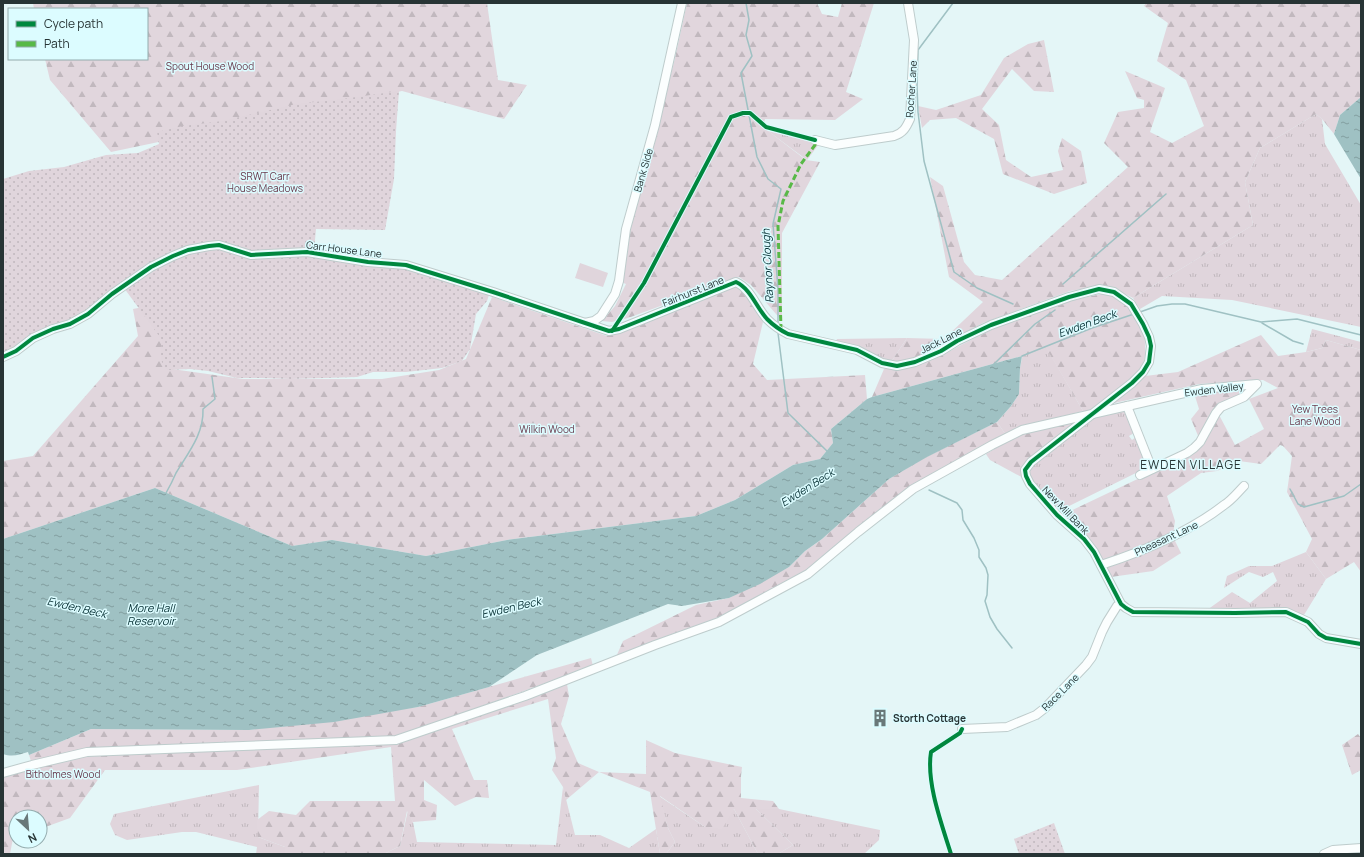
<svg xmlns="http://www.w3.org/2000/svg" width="1364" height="857" viewBox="0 0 1364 857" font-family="Manrope,sans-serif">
  <defs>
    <pattern id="grass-tufts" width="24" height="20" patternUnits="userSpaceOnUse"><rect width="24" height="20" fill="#e0d5dc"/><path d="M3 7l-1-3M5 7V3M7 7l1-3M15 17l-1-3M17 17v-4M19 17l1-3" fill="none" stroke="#c0b7bd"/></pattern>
    <pattern id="forest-firs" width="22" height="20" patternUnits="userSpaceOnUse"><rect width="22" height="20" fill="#e1d6dd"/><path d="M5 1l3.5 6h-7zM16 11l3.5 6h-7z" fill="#c1b8be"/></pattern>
    <pattern id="park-dots" width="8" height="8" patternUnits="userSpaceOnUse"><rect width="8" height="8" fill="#e0d5dc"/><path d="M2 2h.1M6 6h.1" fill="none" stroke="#c0b7bd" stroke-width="1.8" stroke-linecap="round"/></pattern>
    <pattern id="water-ripples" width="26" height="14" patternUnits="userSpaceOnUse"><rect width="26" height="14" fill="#9fc1c3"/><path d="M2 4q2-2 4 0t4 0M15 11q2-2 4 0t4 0" fill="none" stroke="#829e9f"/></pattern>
  </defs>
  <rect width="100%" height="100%" fill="#e4f6f7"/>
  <g fill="url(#grass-tufts)">
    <path d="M1316,114L1322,119L1325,144L1361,205V327L1232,300L1162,296L1140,309L1133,298L1253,225L1245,182L1260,148Z"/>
    <path d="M768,131L819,144L807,160Z"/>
    <path d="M1312,329L1361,342V350L1326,340L1322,348L1306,352Z"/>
    <path d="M907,338L891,362L856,347L835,344L837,339Z"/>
    <path d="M1045,345L1083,411L1022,427L1006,435L997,422L1011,406L1019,394L1020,368L1023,353Z"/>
    <path d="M1126,408L1134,433L1129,436L1132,440L1136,437L1148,467L1059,511L1033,481L1029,476V471L1033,465L1094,416Z"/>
    <path d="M1306,552L1326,579L1304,615L1286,610H1207L1232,592L1250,603L1277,581L1273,572L1263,577L1249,572L1224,588L1227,576L1249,566H1272Z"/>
    <path d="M259,785L258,837L285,847V854H256L257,847L196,832H182L127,840L115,835L110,824L114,814Z"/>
    <path d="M563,787L575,835H600L629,848L656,829L660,854H384L400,846L408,810L413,822L417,842L556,845Z"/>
    <path d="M659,796L705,827L734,809L758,854H666L675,842L668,828Z"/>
    <path d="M755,808L779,809L880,830L879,840L864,854H778L793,845Z"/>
  </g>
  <g fill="url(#forest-firs)">
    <path d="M33,3H487L498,80L527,85L504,119L402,91L111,152L50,80L45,59H147V9H34Z"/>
    <path d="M687,3H817L822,14L838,17L842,3H874L846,92L863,99L835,120L765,119L763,127L806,160L820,162L782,233V321L751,285L739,277L628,318L612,322L602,321L615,306L626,284L621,282L629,227L654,142L675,58Z"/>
    <path d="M1146,3H1361V97L1340,115L1334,134L1322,119L1316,114L1260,148L1245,182L1253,225L1133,298L1117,290L1099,286L1070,291L983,323L918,357L904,362H891L907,338L944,339L983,302L949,277L930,177L943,186L964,262L975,275L1002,280L1128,167L1104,143L1118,112L1144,108V100L1137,98L1125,71L1165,88L1150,132L1172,143L1204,126L1186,80L1157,61L1168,23L1144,6Z"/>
    <path d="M1044,40L1054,92L1034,91L1012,69L982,109L999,125L1006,160L1031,177L1063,170L1058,151L1062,138L1081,151L1087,183L1054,194L1003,174L994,139L956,118L930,120L922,128L918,106L936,110L981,95L1004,58L1028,44Z"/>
    <path d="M735,287L742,288L763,322L753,364L767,380L865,375L867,399L831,429L833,443L820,459L793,465L735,500L696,516L507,540L426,556L332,540L292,546L155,488L3,539V461L33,456L138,336L133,309L153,305L172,369L243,379H382L439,370L466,359L492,297L607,336Z"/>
    <path d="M1101,294C1103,294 1107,293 1110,294C1122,297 1137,316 1142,327C1145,335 1147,355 1143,364C1138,377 1103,401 1090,411H1083L1045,346L1022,356L872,397L884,369L907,368L945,354L961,345L993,329L1070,301Z"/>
    <path d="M1261,335L1278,356L1306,352L1322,348L1326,340L1361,350V572L1354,562L1326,579L1306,552L1312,539L1287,492L1292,456L1283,446L1280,445L1261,464L1239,461L1217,471L1201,473L1167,496L1175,521L1173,534L1131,552L1103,560L1097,550L1062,515L1188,455L1218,413L1235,445L1264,429L1249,399L1278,388L1263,380L1199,384L1110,404L1140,381L1145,376L1178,372Z"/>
    <path d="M1252,386L1242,396L1220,406L1199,438L1191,419L1199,409L1194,393Z"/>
    <path d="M1078,420L1028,459L1021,472L1025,479L990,460L986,454L1023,432Z"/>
    <path d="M997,422L1006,435L905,490L806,572L717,620L616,657L623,641L696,605L729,598L789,567L805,551L822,539L889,479L926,457Z"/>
    <path d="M1174,539L1181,553L1153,571L1111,577L1105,565Z"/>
    <path d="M591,658L593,666L396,737V743L567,684L569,696L561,724L578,763L599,772L646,774V740L675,753L742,767L741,776V798L773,801L779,809H756L793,845L778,854H758L734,809L722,829L705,827L660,796L668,828L675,842L666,854H660L650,792L599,772L566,800L563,787L552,770L556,758L548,699L452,729L474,780H487L489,798L476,797L455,806L424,780V800L437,805L436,820L413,822L407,811L400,846L384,854H285V847L258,837L257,820L269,811L296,815L310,801H395L391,747L237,770H105L70,818L40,829V817H16V837L13,838L10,854H3V776L33,767L29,755L91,729L249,730L418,707Z"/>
    <path d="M1358,734L1361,738V770L1352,775L1342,745Z"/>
  </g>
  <g fill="url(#park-dots)">
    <path d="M399,91L396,131L394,179L385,230L316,229L314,251L254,252L200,244L187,246L170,254L87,313L31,337L3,354V179L29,171L64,167L106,155L138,153L159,144L157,132L183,126L222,121L296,104L342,99Z"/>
    <path d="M222,248L242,253H309L398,266L489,295L487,301L476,314L470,349L462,361L442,368L406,372H373L357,377L291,379L260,378H237L208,371L190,369L169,370L166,369C159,360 160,351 162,340L124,288L152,268L188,251Z"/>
    <path d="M1054,823L1065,854H1019L1014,839Z"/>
  </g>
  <path fill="#e0d5dc" d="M580,263L608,273L603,287L575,278Z"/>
  <g fill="url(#water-ripples)">
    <path d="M1361,97V179L1334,134L1340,115Z"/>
    <path d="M1022,356L1020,368L1019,394L1011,406L997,422L927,457L889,479L822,539L805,551L789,567L760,584L729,598L682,606L668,604L537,655L489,687L418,707L334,722L249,730L91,729L29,755L28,752C19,755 12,757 3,754V539L155,488L292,546L332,540L426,556L507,540L696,516L735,500L793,465L820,459L833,443L831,429L867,399L872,397Z"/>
  </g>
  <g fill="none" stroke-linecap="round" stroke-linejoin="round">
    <g stroke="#9fc1c3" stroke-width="1.5">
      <path d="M746,3L749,20L746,35L752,56L741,73L757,157L768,179L781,189L773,224L778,289V325"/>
      <path d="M953,3L918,50L917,86L918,112L924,161L954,272L977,288L1013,304"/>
      <path d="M1063,284L1166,194"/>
      <path d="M1140,312L1157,306L1172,304H1185L1261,322L1297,319L1361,335"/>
      <path d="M1262,323L1293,341L1303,344"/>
      <path d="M778,333L788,413L828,452"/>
      <path d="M1022,356L1092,328L1134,314"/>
      <path d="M994,364L1035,324L1055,310"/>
      <path d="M1290,489L1298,504L1304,507L1344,496L1361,484"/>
      <path d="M929,490L957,503L962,510L963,520L974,538L979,550V557L986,568L988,575L987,595L985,601L990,617L997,629L1012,648"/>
      <path d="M166,493C170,486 173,480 176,473C188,453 204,434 203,409L215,399L212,377"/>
    </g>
    <g stroke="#becccc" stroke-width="10">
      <g id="minor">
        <path d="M815,140L835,145L894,136C903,133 906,128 910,119L914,40L908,3"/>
        <path d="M585,323L594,321L601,316L615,294L619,281L626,229L655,125L682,3"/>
        <path d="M3,357L16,351L33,338L53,329L70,324L88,314L112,294L151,267L173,256L188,250L209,246L219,245L251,255L307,252L368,262L406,265L493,292L609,331L619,329L736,282C751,289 756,307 767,319C773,325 780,330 788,334L857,350L882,363L897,366L915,362L941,351L957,341L991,325L1069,297L1099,289L1114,292L1131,304L1143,324L1149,337L1151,346L1149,362L1143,372L1132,383L1031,462L1025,470L1026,476L1030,484L1057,515L1084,539L1094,552L1121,604L1126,608L1133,612L1235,613L1286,612L1308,622L1319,634L1326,638L1361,644"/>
        <path d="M1127,406L1152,469"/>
        <path d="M1101,565C1144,551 1188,533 1224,505C1232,500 1238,492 1244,486"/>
        <path d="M962,729L1007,727L1036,715L1045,708L1086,665L1092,657L1102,632L1107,622L1117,606L1121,604"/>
        <path d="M3,773L32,765L87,752L396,740L525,696L655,645L719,622L808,574L858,532L913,489L992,445L1022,430L1202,389L1257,384L1244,397L1221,407L1216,413L1200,442L1194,448L1187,453L1140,475"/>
        <path d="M1324,854L1333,850L1361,848"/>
      </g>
    </g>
    <use href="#minor" stroke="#fbfefe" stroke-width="8"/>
    <path stroke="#58b947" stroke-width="3" stroke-dasharray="6 3" stroke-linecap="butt" d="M781,330L778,226L783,201L801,164L815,145V140"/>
    <g stroke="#dcfcff" stroke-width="6">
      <g id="cycleway">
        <path d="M612,331L644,283L731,117L743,113H750L766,127L815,140"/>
        <path d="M3,357L16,351L33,338L53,329L70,324L88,314L112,294L151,267L173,256L188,250L209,246L219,245L251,255L307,252L368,262L406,265L493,292L609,331L619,329L736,282C751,289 756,307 767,319C773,325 780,330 788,334L857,350L882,363L897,366L915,362L941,351L957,341L991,325L1069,297L1099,289L1114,292L1131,304L1143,324L1149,337L1151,346L1149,362L1143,372L1132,383L1031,462L1025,470L1026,476L1030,484L1057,515L1084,539L1094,552L1121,604L1126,608L1133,612L1235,613L1286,612L1308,622L1319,634L1326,638L1361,644"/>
        <path d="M951,854C942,825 926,783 931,752L960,733L962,729"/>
      </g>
    </g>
    <use href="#cycleway" stroke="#00873e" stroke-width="4"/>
  </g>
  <defs>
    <g id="building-bare" transform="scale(1.38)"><path d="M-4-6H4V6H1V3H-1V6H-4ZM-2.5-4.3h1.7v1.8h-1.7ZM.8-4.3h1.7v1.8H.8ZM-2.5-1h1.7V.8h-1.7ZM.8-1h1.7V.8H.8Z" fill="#697879" stroke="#dcfcff" stroke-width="2.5" paint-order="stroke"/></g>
  </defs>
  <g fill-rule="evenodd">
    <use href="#building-bare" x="880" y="718"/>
  </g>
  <g text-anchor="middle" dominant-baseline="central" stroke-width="3" stroke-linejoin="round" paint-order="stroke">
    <g font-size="10" fill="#69394c" stroke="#dcfcff">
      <text x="210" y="66">Spout House Wood</text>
      <text x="265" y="176">SRWT Carr<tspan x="265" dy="12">House Meadows</tspan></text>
      <text x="1315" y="409">Yew Trees<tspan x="1315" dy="12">Lane Wood</tspan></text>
      <text x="547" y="429">Wilkin Wood</text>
      <text x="63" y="774">Bitholmes Wood</text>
    </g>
    <g font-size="10" fill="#273435" stroke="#dcfcff">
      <text transform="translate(911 89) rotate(-86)">Rocher Lane</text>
      <text transform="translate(643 170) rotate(-74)">Bank Side</text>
      <text transform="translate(344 249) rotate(7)">Carr House Lane</text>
      <text transform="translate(693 291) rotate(-22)">Fairhurst Lane</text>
      <text transform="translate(941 340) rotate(-27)">Jack Lane</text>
      <text transform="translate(1214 389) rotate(-7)">Ewden Valley</text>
      <text transform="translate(1066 510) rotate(46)">New Mill Bank</text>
      <text transform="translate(1166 538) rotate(-25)">Pheasant Lane</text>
      <text transform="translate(1060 692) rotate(-45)">Race Lane</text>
    </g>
    <g font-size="10" font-weight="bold" fill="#273435" stroke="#dcfcff" text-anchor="start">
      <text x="893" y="718">Storth Cottage</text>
    </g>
    <g font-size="11" font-style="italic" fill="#073034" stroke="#dcfcff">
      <text transform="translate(767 266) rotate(-93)">Raynor Clough</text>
      <text transform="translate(1087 323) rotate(-20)">Ewden Beck</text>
      <text transform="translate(807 487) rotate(-32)">Ewden Beck</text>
      <text transform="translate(77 607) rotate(13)">Ewden Beck</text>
      <text x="151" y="607">More Hall<tspan x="151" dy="13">Reservoir</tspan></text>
      <text transform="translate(511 607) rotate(-13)">Ewden Beck</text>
    </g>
    <g font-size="12" letter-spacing="1" fill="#273435" stroke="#dcfcff">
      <text x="1191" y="464">EWDEN VILLAGE</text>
    </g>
  </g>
  <rect width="1364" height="857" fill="none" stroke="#273435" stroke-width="8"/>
  <rect x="8" y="8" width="140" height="52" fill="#dcfcff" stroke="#94acae"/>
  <rect x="16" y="21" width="20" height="6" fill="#00873e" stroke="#94acae"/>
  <text x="44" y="28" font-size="12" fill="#273435">Cycle path</text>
  <rect x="16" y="41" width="20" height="6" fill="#58b947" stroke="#94acae"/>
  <text x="44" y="48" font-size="12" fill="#273435">Path</text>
  <g transform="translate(28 829) rotate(154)"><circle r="19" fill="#dcfcff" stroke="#94acae"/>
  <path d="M0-3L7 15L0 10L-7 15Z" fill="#697879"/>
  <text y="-6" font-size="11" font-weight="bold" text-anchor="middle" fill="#273435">N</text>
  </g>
</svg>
